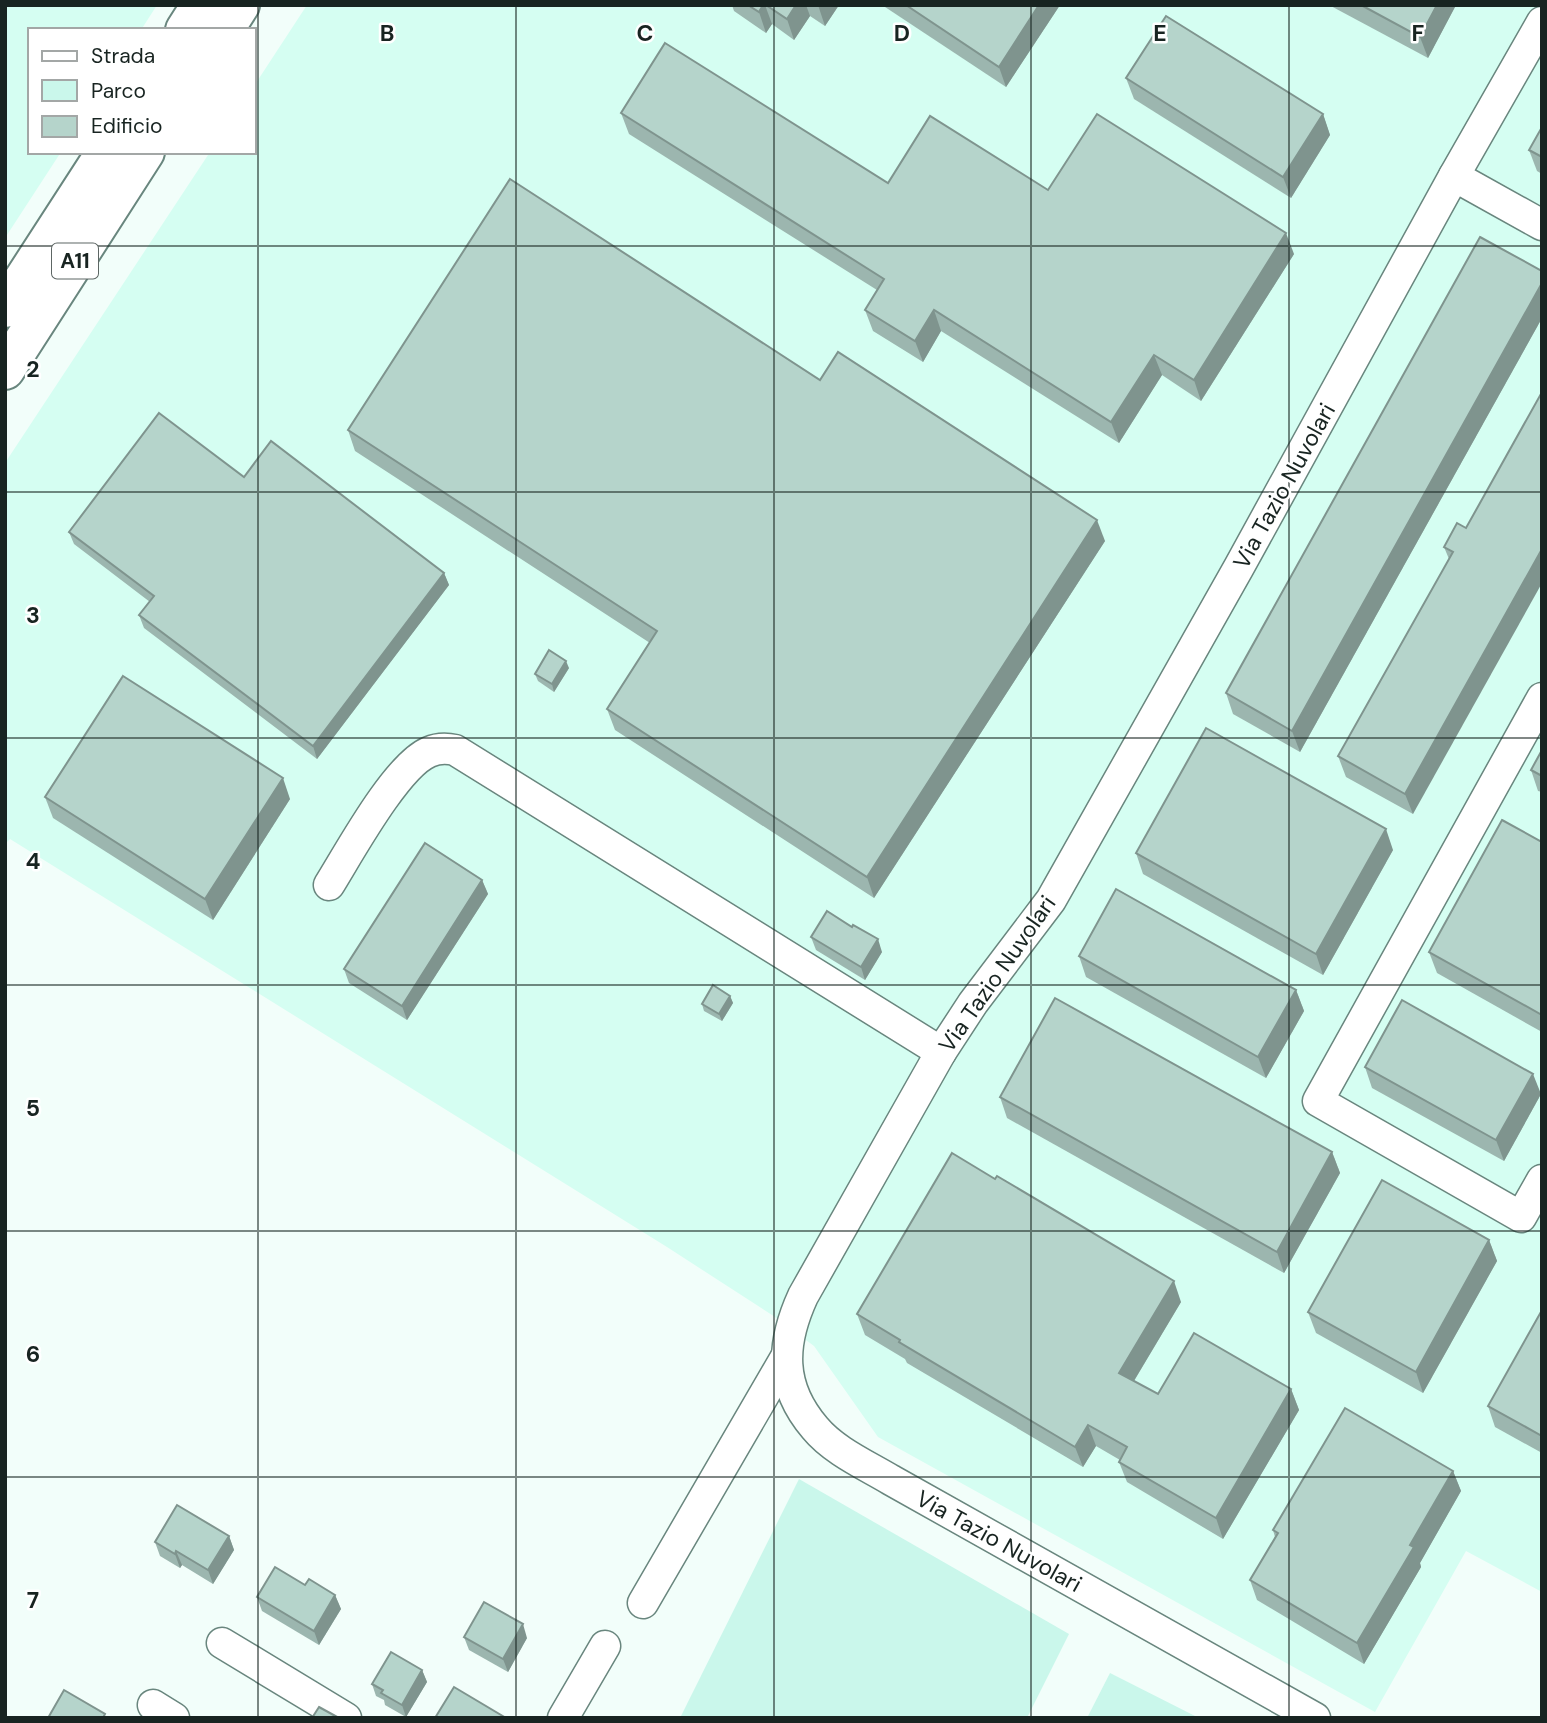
<svg xmlns="http://www.w3.org/2000/svg" width="1547" height="1723" viewBox="0 0 1547 1723" font-family="'DM Sans',sans-serif">
  <rect width="100%" height="100%" fill="#f2fefa"/>
  <g fill="#d5fef2">
    <path d="M5,5H157L141,30H30V152H61L5,238Z"/>
    <path d="M307,5H1542V1592L1466,1551L1375,1712L878,1437L814,1346L772,1315L667,1247L10,839L5,844V463L210,152H254V86Z"/>
  </g>
  <g fill="#caf7eb">
    <path d="M799,1479L1069,1634L1027,1718H680Z"/>
    <path d="M1110,1673L1199,1718H1087Z"/>
  </g>
  <g fill="none" stroke-linecap="round" stroke-linejoin="round">
    <g stroke="#69867e" stroke-width="33">
      <g id="minor">
        <path d="M1454,176L1542,225"/>
        <path d="M1542,698L1318,1101L1521,1217L1542,1180"/>
        <path d="M329,885C349,853 396,766 429,752C438,748 446,748 455,750L941,1052"/>
        <path d="M643,1603L786,1357"/>
        <path d="M222,1643L346,1718"/>
        <path d="M153,1705L174,1718"/>
        <path d="M563,1718L605,1646"/>
        <path d="M1315,1718L891,1480C866,1465 834,1451 815,1428C779,1386 781,1344 803,1296L941,1052L973,1003L1051,900L1239,567L1454,176L1542,22"/>
      </g>
    </g>
    <g stroke="#69867e" stroke-width="42">
      <g id="highway">
        <path d="M185,30L201,5"/>
        <path d="M224,30L240,5"/>
        <path d="M5,308L106,152"/>
        <path d="M5,370L145,152"/>
      </g>
    </g>
    <use href="#minor" stroke="#fff" stroke-width="30"/>
    <use href="#highway" stroke="#fff" stroke-width="38"/>
  </g>
  <g fill="#9cb6af">
    <path d="M732,5H839L825,26L810,16L794,40L772,24L766,33L734,11Z"/>
    <path d="M882,5H1060L1006,87Z"/>
    <path d="M1329,5H1456L1428,58Z"/>
    <path d="M1126,78L1323,114L1330,135L1291,198L1134,99Z"/>
    <path d="M621,113L888,183L1048,190L1294,254L1201,401L1162,375L1119,443L941,331L923,362L873,331L865,310L877,290L629,134Z"/>
    <path d="M1542,127V174L1537,171L1529,150Z"/>
    <path d="M1542,271V318L1300,752L1233,714L1226,693Z"/>
    <path d="M820,380L1105,541L874,898L615,730L607,709L650,643L355,451L348,430Z"/>
    <path d="M244,477L444,573L449,585L317,759L144,628L139,615L150,602L74,544L69,532Z"/>
    <path d="M1457,523L1413,814L1346,777L1338,756L1449,559L1444,547Z"/>
    <path d="M569,668L554,692L538,681L535,674Z"/>
    <path d="M1542,750V792L1538,791L1531,770Z"/>
    <path d="M45,797L290,799L213,920L53,818Z"/>
    <path d="M1542,842V1032L1437,973L1429,952Z"/>
    <path d="M1393,850L1323,975L1143,874L1136,853Z"/>
    <path d="M482,880L488,894L407,1020L349,983L344,969Z"/>
    <path d="M811,937L882,952L865,980L816,950Z"/>
    <path d="M1079,956L1296,990L1304,1011L1266,1078L1086,977Z"/>
    <path d="M730,996L733,1003L722,1021L704,1011L702,1004Z"/>
    <path d="M1365,1067L1541,1094L1504,1161L1372,1088Z"/>
    <path d="M1000,1097L1332,1152L1340,1173L1284,1273L1007,1118Z"/>
    <path d="M1489,1240L1497,1261L1423,1393L1316,1333L1308,1312Z"/>
    <path d="M1181,1302L1134,1381L1158,1394L1291,1389L1299,1410L1223,1539L1127,1482L1119,1462L1120,1460L1096,1446L1083,1467L907,1363L905,1359L865,1335L857,1314Z"/>
    <path d="M1542,1310V1453L1495,1427L1488,1406Z"/>
    <path d="M1453,1471L1461,1491L1420,1563L1421,1567L1364,1664L1257,1600L1250,1580L1275,1537L1273,1530Z"/>
    <path d="M229,1536L234,1550L213,1584L182,1565L180,1568L160,1556L155,1542Z"/>
    <path d="M305,1585L335,1595L341,1609L319,1645L262,1611L257,1597Z"/>
    <path d="M464,1637L527,1638L508,1672L469,1650Z"/>
    <path d="M422,1670L427,1682L406,1717L385,1705L384,1700L376,1696L372,1684Z"/>
  </g>
  <g fill="#7f948e">
    <path d="M763,5H765L772,24L766,33L759,12Z"/>
    <path d="M796,5H806L810,16L794,40L787,19Z"/>
    <path d="M818,5H839L825,26Z"/>
    <path d="M1039,5H1060L1006,87L999,67Z"/>
    <path d="M1437,5H1456L1428,58L1420,37Z"/>
    <path d="M1323,114L1330,135L1291,198L1283,177Z"/>
    <path d="M1286,233L1294,254L1201,401L1194,380Z"/>
    <path d="M1542,283V318L1300,752L1292,731Z"/>
    <path d="M934,310L941,331L923,362L915,341Z"/>
    <path d="M1154,355L1162,375L1119,443L1111,422Z"/>
    <path d="M1097,520L1105,541L874,898L867,877Z"/>
    <path d="M1542,549V583L1413,814L1405,794Z"/>
    <path d="M444,573L449,585L317,759L313,746Z"/>
    <path d="M566,661L569,668L554,692L552,684Z"/>
    <path d="M283,778L290,799L213,920L205,899Z"/>
    <path d="M1386,829L1393,850L1323,975L1316,954Z"/>
    <path d="M482,880L488,894L407,1020L402,1006Z"/>
    <path d="M878,939L882,952L865,980L861,967Z"/>
    <path d="M1296,990L1304,1011L1266,1078L1258,1057Z"/>
    <path d="M730,996L733,1003L722,1021L719,1014Z"/>
    <path d="M1533,1074L1541,1094L1504,1161L1496,1140Z"/>
    <path d="M1332,1152L1340,1173L1284,1273L1277,1252Z"/>
    <path d="M1489,1240L1497,1261L1423,1393L1416,1372Z"/>
    <path d="M1174,1281L1181,1302L1126,1394L1119,1373Z"/>
    <path d="M1291,1389L1299,1410L1223,1539L1216,1518Z"/>
    <path d="M1088,1425L1096,1446L1083,1467L1075,1447Z"/>
    <path d="M1453,1471L1461,1491L1420,1563L1421,1567L1364,1664L1357,1643L1410,1545Z"/>
    <path d="M229,1536L234,1550L213,1584L208,1570Z"/>
    <path d="M176,1551L182,1565L180,1568L175,1554Z"/>
    <path d="M335,1595L341,1609L319,1645L314,1631Z"/>
    <path d="M523,1624L527,1638L508,1672L503,1659Z"/>
    <path d="M422,1670L427,1682L406,1717L402,1705Z"/>
  </g>
  <g fill="#b5d4cb" stroke="#7f948e" stroke-width="2">
    <path d="M748,5H763L759,12Z"/>
    <path d="M766,5H796L787,19Z"/>
    <path d="M906,5H1039L999,67Z"/>
    <path d="M1361,5H1437L1420,37Z"/>
    <path d="M1166,16L1323,114L1283,177L1126,78Z"/>
    <path d="M665,43L888,183L930,116L1048,190L1097,114L1286,233L1194,380L1154,355L1111,422L934,310L915,341L865,310L884,279L621,113Z"/>
    <path d="M1542,127V157L1529,150Z"/>
    <path d="M510,179L820,380L838,352L1097,520L867,877L607,709L657,631L348,430Z"/>
    <path d="M1480,237L1542,271V283L1292,731L1226,693Z"/>
    <path d="M1542,392V549L1405,794L1338,756L1453,552L1444,547L1457,523L1466,528Z"/>
    <path d="M159,413L244,477L271,441L444,573L313,746L139,615L154,596L69,532Z"/>
    <path d="M549,650L566,661L552,684L535,674Z"/>
    <path d="M123,676L283,778L205,899L45,797Z"/>
    <path d="M1206,728L1386,829L1316,954L1136,853Z"/>
    <path d="M1542,750V776L1531,770Z"/>
    <path d="M1502,820L1542,842V1015L1429,952Z"/>
    <path d="M425,843L482,880L402,1006L344,969Z"/>
    <path d="M1116,889L1296,990L1258,1057L1079,956Z"/>
    <path d="M827,911L852,927L853,925L878,939L861,967L811,937Z"/>
    <path d="M713,985L730,996L719,1014L702,1004Z"/>
    <path d="M1055,998L1332,1152L1277,1252L1000,1097Z"/>
    <path d="M1402,1000L1533,1074L1496,1140L1365,1067Z"/>
    <path d="M952,1153L995,1179L997,1176L1174,1281L1119,1373L1158,1394L1194,1333L1291,1389L1216,1518L1119,1462L1127,1447L1088,1425L1075,1447L899,1342L900,1340L857,1314Z"/>
    <path d="M1382,1180L1489,1240L1416,1372L1308,1312Z"/>
    <path d="M1542,1310V1436L1488,1406Z"/>
    <path d="M1345,1408L1453,1471L1410,1545L1414,1547L1357,1643L1250,1580L1278,1533L1273,1530Z"/>
    <path d="M177,1505L229,1536L208,1570L176,1551L175,1554L155,1542Z"/>
    <path d="M275,1567L305,1585L309,1579L335,1595L314,1631L257,1597Z"/>
    <path d="M484,1602L523,1624L503,1659L464,1637Z"/>
    <path d="M391,1652L422,1670L402,1705L381,1693L383,1690L372,1684Z"/>
    <path d="M454,1687L506,1718H435Z"/>
    <path d="M64,1690L105,1714L103,1718H48Z"/>
    <path d="M319,1707L339,1718H312Z"/>
  </g>
  <path fill="none" stroke="#182421" stroke-width="2" stroke-opacity="0.55" d="M258,5V1718M516,5V1718M774,5V1718M1031,5V1718M1289,5V1718M5,246H1542M5,492H1542M5,738H1542M5,985H1542M5,1231H1542M5,1477H1542"/>
  <g text-anchor="middle" dominant-baseline="central" stroke-width="5" stroke-linejoin="round" paint-order="stroke">
    <rect fill="#fff" stroke="#5d6664" stroke-width="2" x="52" y="243.5" width="46" height="35" rx="5"/>
    <g font-size="21" font-weight="bold" fill="#182421">
      <text x="75" y="261">A11</text>
    </g>
    <g font-size="23" fill="#182421" stroke="#fff">
      <text transform="translate(1284 486) rotate(-61)">Via Tazio Nuvolari</text>
      <text transform="translate(997 974) rotate(-55)">Via Tazio Nuvolari</text>
      <text transform="translate(999 1541) rotate(29)">Via Tazio Nuvolari</text>
    </g>
  </g>
  <g font-size="23" text-anchor="middle" font-weight="bold" fill="#182421" stroke="#fff" stroke-width="5" stroke-linejoin="round" paint-order="stroke">
    <text x="387" y="41">B</text>
    <text x="645" y="41">C</text>
    <text x="902" y="41">D</text>
    <text x="1160" y="41">E</text>
    <text x="1418" y="41">F</text>
    <text x="33" y="377">2</text>
    <text x="33" y="623">3</text>
    <text x="33" y="869">4</text>
    <text x="33" y="1116">5</text>
    <text x="33" y="1362">6</text>
    <text x="33" y="1608">7</text>
  </g>
  <rect width="1547" height="1723" fill="none" stroke="#182421" stroke-width="14"/>
  <rect x="28" y="28" width="228" height="126" fill="#ffffff" stroke="#a3a7a6" stroke-width="2"/>
  <rect x="42" y="51" width="35" height="10" fill="#ffffff" stroke="#a3a7a6" stroke-width="2"/>
  <text x="91" y="63" font-size="21" fill="#182421">Strada</text>
  <rect x="42" y="80" width="35" height="21" fill="#caf7eb" stroke="#a3a7a6" stroke-width="2"/>
  <text x="91" y="98" font-size="21" fill="#182421">Parco</text>
  <rect x="42" y="116" width="35" height="21" fill="#b5d4cb" stroke="#a3a7a6" stroke-width="2"/>
  <text x="91" y="133" font-size="21" fill="#182421">Edificio</text>
</svg>
